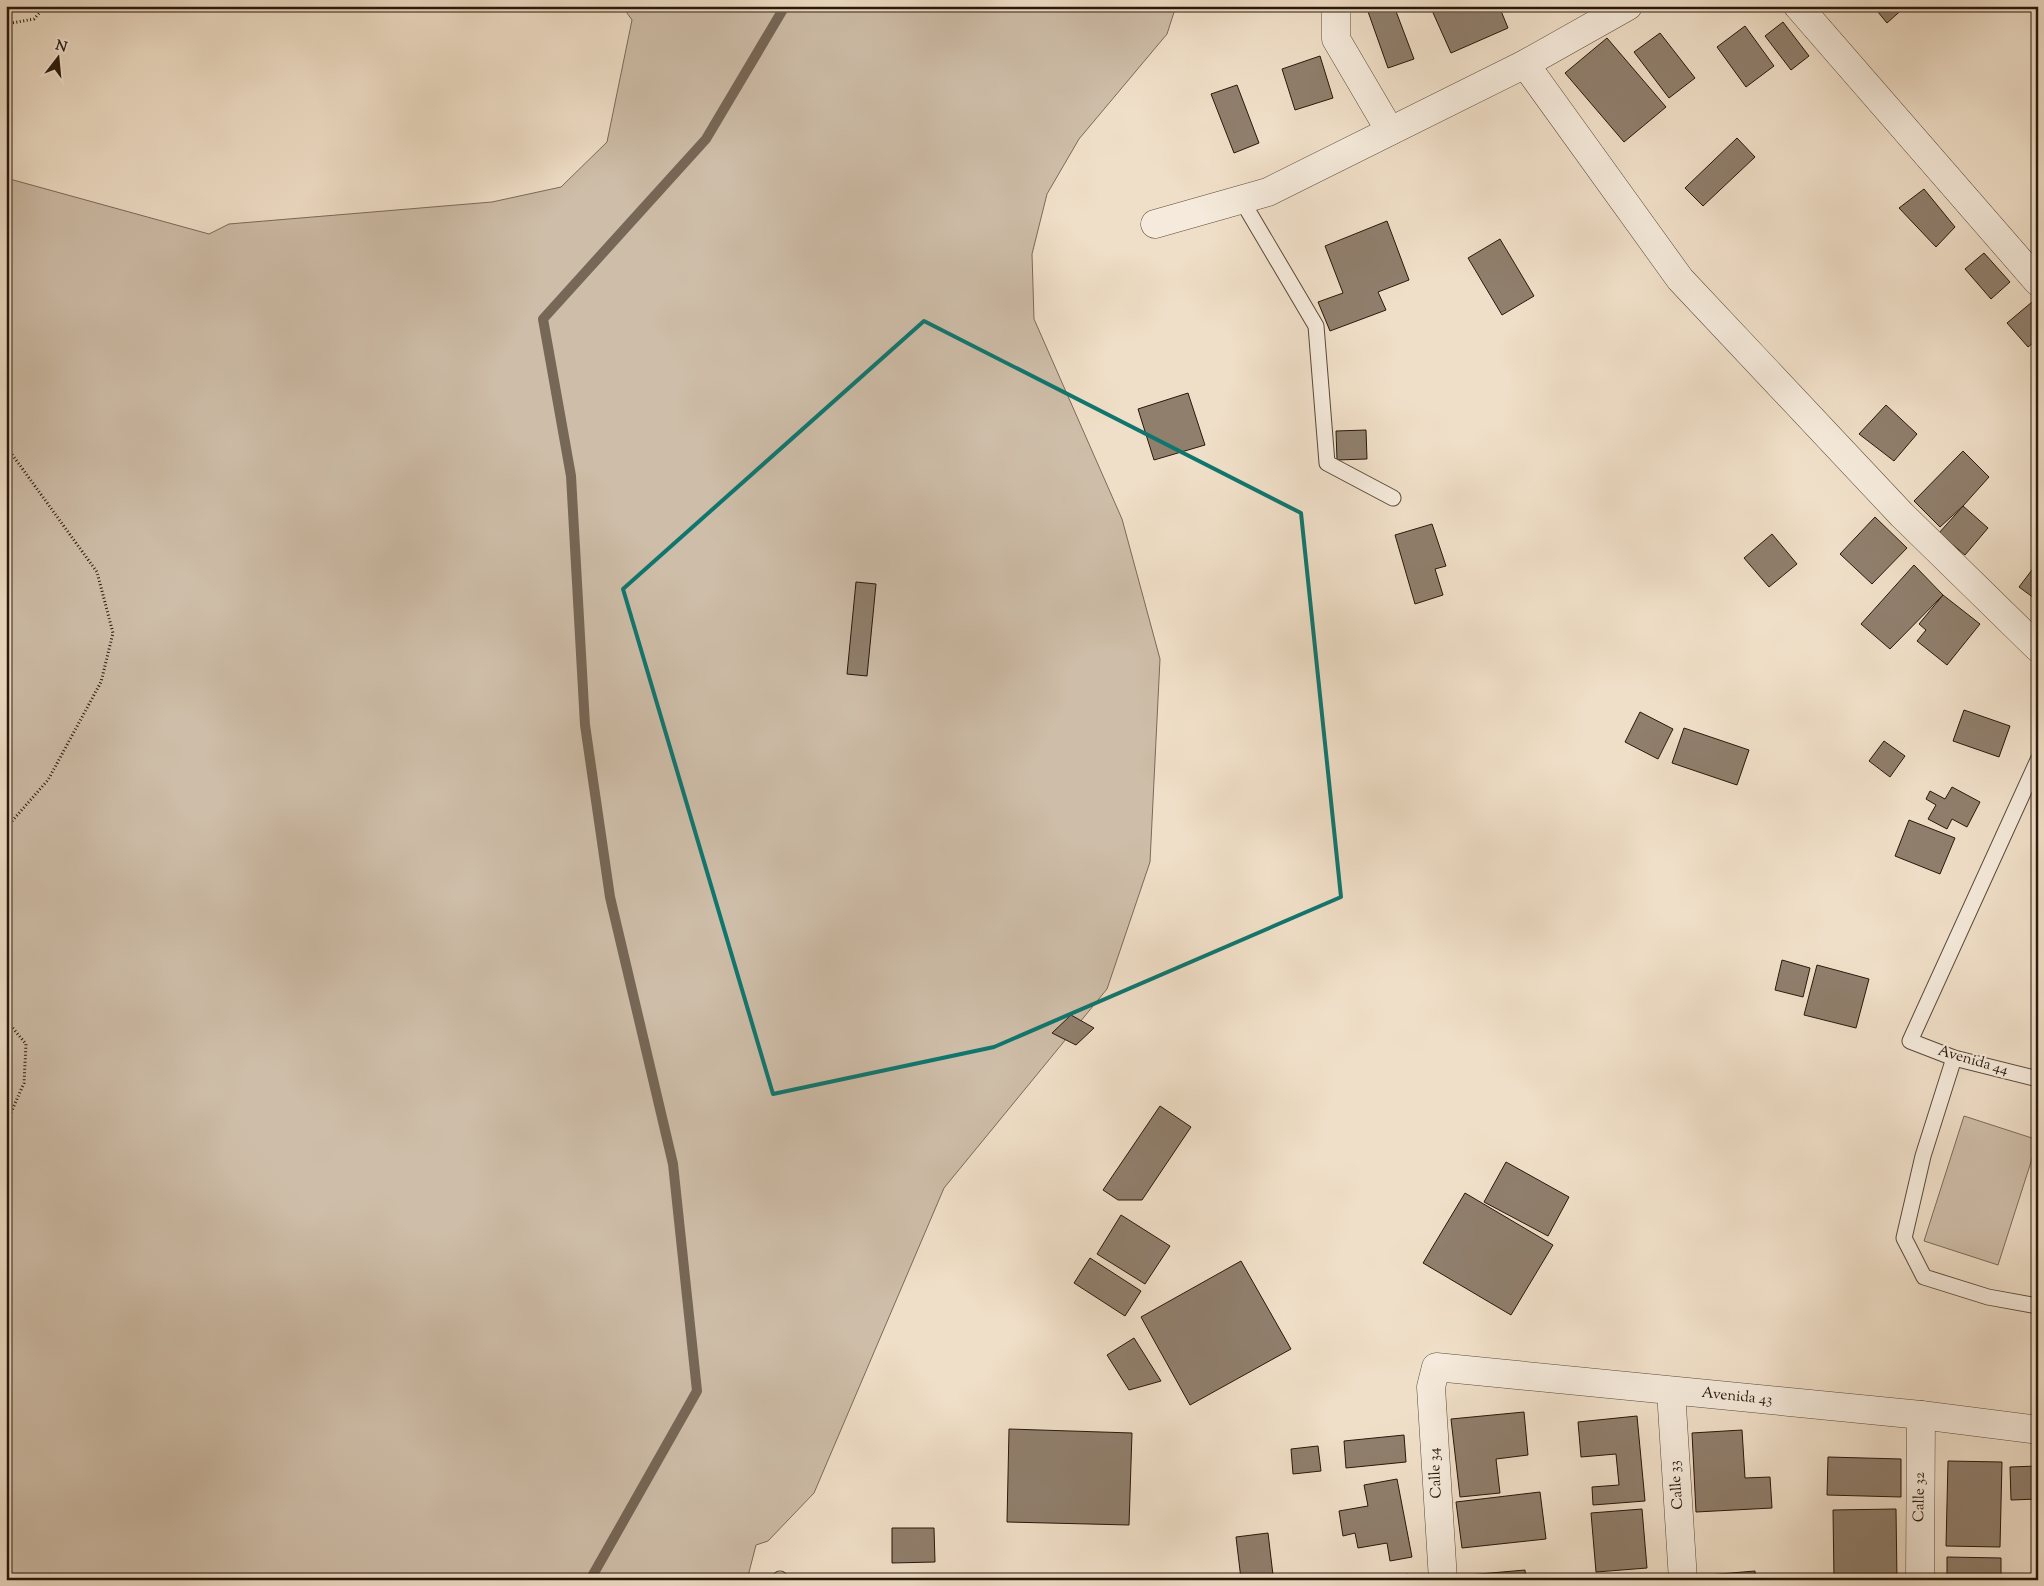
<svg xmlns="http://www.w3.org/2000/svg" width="2044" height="1586" viewBox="0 0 2044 1586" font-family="'Sorts Mill Goudy',serif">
  <rect width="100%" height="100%" fill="#f0dfc8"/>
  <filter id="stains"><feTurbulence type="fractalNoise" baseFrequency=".004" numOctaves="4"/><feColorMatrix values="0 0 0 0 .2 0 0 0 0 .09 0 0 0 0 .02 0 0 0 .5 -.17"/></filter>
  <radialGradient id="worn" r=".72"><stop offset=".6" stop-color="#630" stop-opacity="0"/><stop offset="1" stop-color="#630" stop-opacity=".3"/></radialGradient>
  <g fill="#cebda8" stroke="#7b6a5a">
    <path d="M622,6H1176L1167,34L1079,139L1047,194L1032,254L1034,319L1122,519L1160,659L1150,862L1107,989L944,1188L814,1493L768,1541L756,1545L747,1580H6V178L209,234L229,224L492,202L561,187L607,142L632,20Z"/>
    <path d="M1964,1116L2038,1140L1998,1265L1924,1241Z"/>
  </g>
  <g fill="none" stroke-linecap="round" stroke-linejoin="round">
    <path stroke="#776756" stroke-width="10" d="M590,1580L697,1391L673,1164L610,897L585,725L571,476L543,319L706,139L785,6"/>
  </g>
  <g fill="#907f6d" stroke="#28180b">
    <path d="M1366,6H1394L1414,59L1388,68Z"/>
    <path d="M1430,6H1499L1508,28L1451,53Z"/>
    <path d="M1873,6H1906L1887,23Z"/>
    <path d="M1783,22L1809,56L1791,70L1765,36Z"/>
    <path d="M1745,26L1774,66L1746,87L1717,47Z"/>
    <path d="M1660,33L1695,78L1669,98L1634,52Z"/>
    <path d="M1607,38L1666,107L1624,142L1565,73Z"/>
    <path d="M1320,56L1333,98L1295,110L1282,69Z"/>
    <path d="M1237,85L1259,143L1234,153L1211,94Z"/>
    <path d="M1737,138L1755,157L1703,206L1685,188Z"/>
    <path d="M1924,189L1955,227L1936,247L1899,208Z"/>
    <path d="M1387,221L1409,280L1378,292L1386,310L1330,331L1318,302L1343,293L1325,246Z"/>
    <path d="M1500,239L1534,296L1502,315L1468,258Z"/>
    <path d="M1984,253L2010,282L1991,299L1965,269Z"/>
    <path d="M2032,302L2038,309V339L2028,347L2007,323Z"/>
    <path d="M1188,393L1205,445L1154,460L1138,409Z"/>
    <path d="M1886,405L1917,434L1894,461L1859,434Z"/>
    <path d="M1366,430L1367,459L1337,460L1336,431Z"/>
    <path d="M1963,451L1989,477L1963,506L1940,527L1914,501Z"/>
    <path d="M1963,506L1988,528L1965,555L1939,533Z"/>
    <path d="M1875,517L1907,548L1872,584L1840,554Z"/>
    <path d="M1432,524L1446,566L1435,569L1443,595L1415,604L1395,535Z"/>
    <path d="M1772,534L1797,564L1769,587L1744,558Z"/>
    <path d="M2038,562V601L2019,587Z"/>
    <path d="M1914,565L1943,595L1890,649L1861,624Z"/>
    <path d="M856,582L876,584L867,676L847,674Z"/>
    <path d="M1943,595L1980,624L1947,665L1917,641L1926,630L1919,624Z"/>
    <path d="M1964,710L2010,726L1999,757L1953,741Z"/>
    <path d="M1640,712L1673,729L1658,759L1625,742Z"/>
    <path d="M1684,728L1749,750L1737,785L1672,763Z"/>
    <path d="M1884,741L1905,756L1890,777L1869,761Z"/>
    <path d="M1952,787L1980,802L1967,827L1952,819L1947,829L1928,819L1936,805L1926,799L1930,791L1945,799Z"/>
    <path d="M1909,820L1955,838L1940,874L1895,856Z"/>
    <path d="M1782,960L1810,968L1803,997L1775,990Z"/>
    <path d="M1817,965L1869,979L1856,1028L1804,1015Z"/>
    <path d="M1071,1015L1094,1028L1076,1045L1052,1033Z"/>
    <path d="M1160,1106L1191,1127L1142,1200H1118L1103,1190Z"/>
    <path d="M1506,1162L1569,1197L1548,1236L1484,1202Z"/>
    <path d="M1465,1193L1553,1245L1511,1315L1423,1263Z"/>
    <path d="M1121,1215L1170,1246L1145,1284L1097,1254Z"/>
    <path d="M1090,1258L1141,1291L1125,1316L1074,1283Z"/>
    <path d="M1241,1261L1291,1349L1190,1405L1141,1317Z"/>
    <path d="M1134,1338L1161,1381L1129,1390L1107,1355Z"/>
    <path d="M1524,1412L1528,1455L1496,1459L1500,1493L1460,1497L1451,1419Z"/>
    <path d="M1637,1416L1645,1501L1593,1505L1592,1487L1619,1485L1616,1454L1581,1457L1578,1422Z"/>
    <path d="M1009,1429L1132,1433L1129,1525L1007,1522Z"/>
    <path d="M1742,1430L1745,1478L1770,1477L1772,1508L1696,1512L1692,1433Z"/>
    <path d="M1404,1435L1406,1462L1346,1468L1344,1441Z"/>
    <path d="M1318,1446L1321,1471L1293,1474L1291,1449Z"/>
    <path d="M1828,1457L1901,1459V1497L1827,1495Z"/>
    <path d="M1948,1461L2002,1462L2000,1547L1946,1546Z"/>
    <path d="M2038,1466V1499L2011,1500L2010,1467Z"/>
    <path d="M1397,1479L1412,1557L1390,1561L1387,1543L1358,1548L1355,1533L1343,1536L1339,1511L1368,1506L1364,1485Z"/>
    <path d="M1540,1492L1546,1539L1462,1548L1456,1502Z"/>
    <path d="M1642,1509L1647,1568L1596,1572L1591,1513Z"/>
    <path d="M1896,1509L1897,1580H1834L1833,1510Z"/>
    <path d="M892,1528H934L935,1562L892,1563Z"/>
    <path d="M1268,1533L1273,1575L1241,1579L1236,1537Z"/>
    <path d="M1947,1557L2001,1558V1580H1947Z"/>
    <path d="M1525,1570L1526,1580H1457L1456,1576Z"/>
    <path d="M1755,1571L1756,1580H1708L1707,1575Z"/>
    <path d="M1408,1574L1409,1580H1377Z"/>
  </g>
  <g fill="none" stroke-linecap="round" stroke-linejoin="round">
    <g stroke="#5a4a3a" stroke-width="17">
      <g id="service">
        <path d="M1241,199L1316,326L1327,463L1393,498"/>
        <path d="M2038,760L1910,1041L1954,1058L2038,1079"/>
        <path d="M1954,1058L1923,1156L1904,1238L1924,1277L1988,1297L2038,1306"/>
        <path d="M780,1580V1579"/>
      </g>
    </g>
    <g stroke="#5a4a3a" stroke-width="29">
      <g id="minor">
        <path d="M1336,6V39L1390,131"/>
        <path d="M1798,6L2038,282"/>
        <path d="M1525,64L1680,279L1902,515L2038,648"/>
        <path d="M1155,224L1268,192L1525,64L1628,6"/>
        <path d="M1671,1391L1683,1580"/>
        <path d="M1443,1580L1431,1387L1436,1367L1921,1415L2038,1430"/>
        <path d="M1920,1580L1921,1415"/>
      </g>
    </g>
    <g stroke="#28180b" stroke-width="3" stroke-dasharray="1 2.5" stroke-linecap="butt">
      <path d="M6,24L34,19L45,6"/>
      <path d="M6,446L97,572L113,633L101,682L48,780L6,828"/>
      <path d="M6,1020L26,1044L24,1083L6,1124"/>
    </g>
    <use href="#service" stroke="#f5eadb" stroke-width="15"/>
    <use href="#minor" stroke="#f5eadb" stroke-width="28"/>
  </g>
  <path fill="none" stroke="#0f766e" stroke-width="4" stroke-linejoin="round" d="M924,321L1301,513L1341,897L994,1047L773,1094L623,589Z"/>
  <g text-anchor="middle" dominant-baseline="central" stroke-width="4.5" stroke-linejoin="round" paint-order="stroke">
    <g font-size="15" fill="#28180b" stroke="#f5eadb">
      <text transform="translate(1973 1061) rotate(16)">Avenida 44</text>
      <text transform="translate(1737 1397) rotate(6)">Avenida 43</text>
      <text transform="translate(1436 1473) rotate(-93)">Calle 34</text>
      <text transform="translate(1677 1485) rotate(-94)">Calle 33</text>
      <text transform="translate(1920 1497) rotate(-89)">Calle 32</text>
    </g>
  </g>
  <rect width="2044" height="1586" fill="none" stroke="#f0dfc8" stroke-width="25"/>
  <rect x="8" y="8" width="2029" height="1571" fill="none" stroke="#28180b" stroke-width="2.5"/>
  <rect x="12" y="12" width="2019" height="1561" fill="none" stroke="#28180b"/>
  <g transform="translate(58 58) rotate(16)" stroke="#f5eadb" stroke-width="4" paint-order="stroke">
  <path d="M0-4L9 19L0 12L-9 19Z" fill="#28180b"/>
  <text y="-8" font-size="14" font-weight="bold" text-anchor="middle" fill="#28180b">N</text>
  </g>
  <rect width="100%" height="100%" filter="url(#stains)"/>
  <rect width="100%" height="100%" fill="url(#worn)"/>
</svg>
